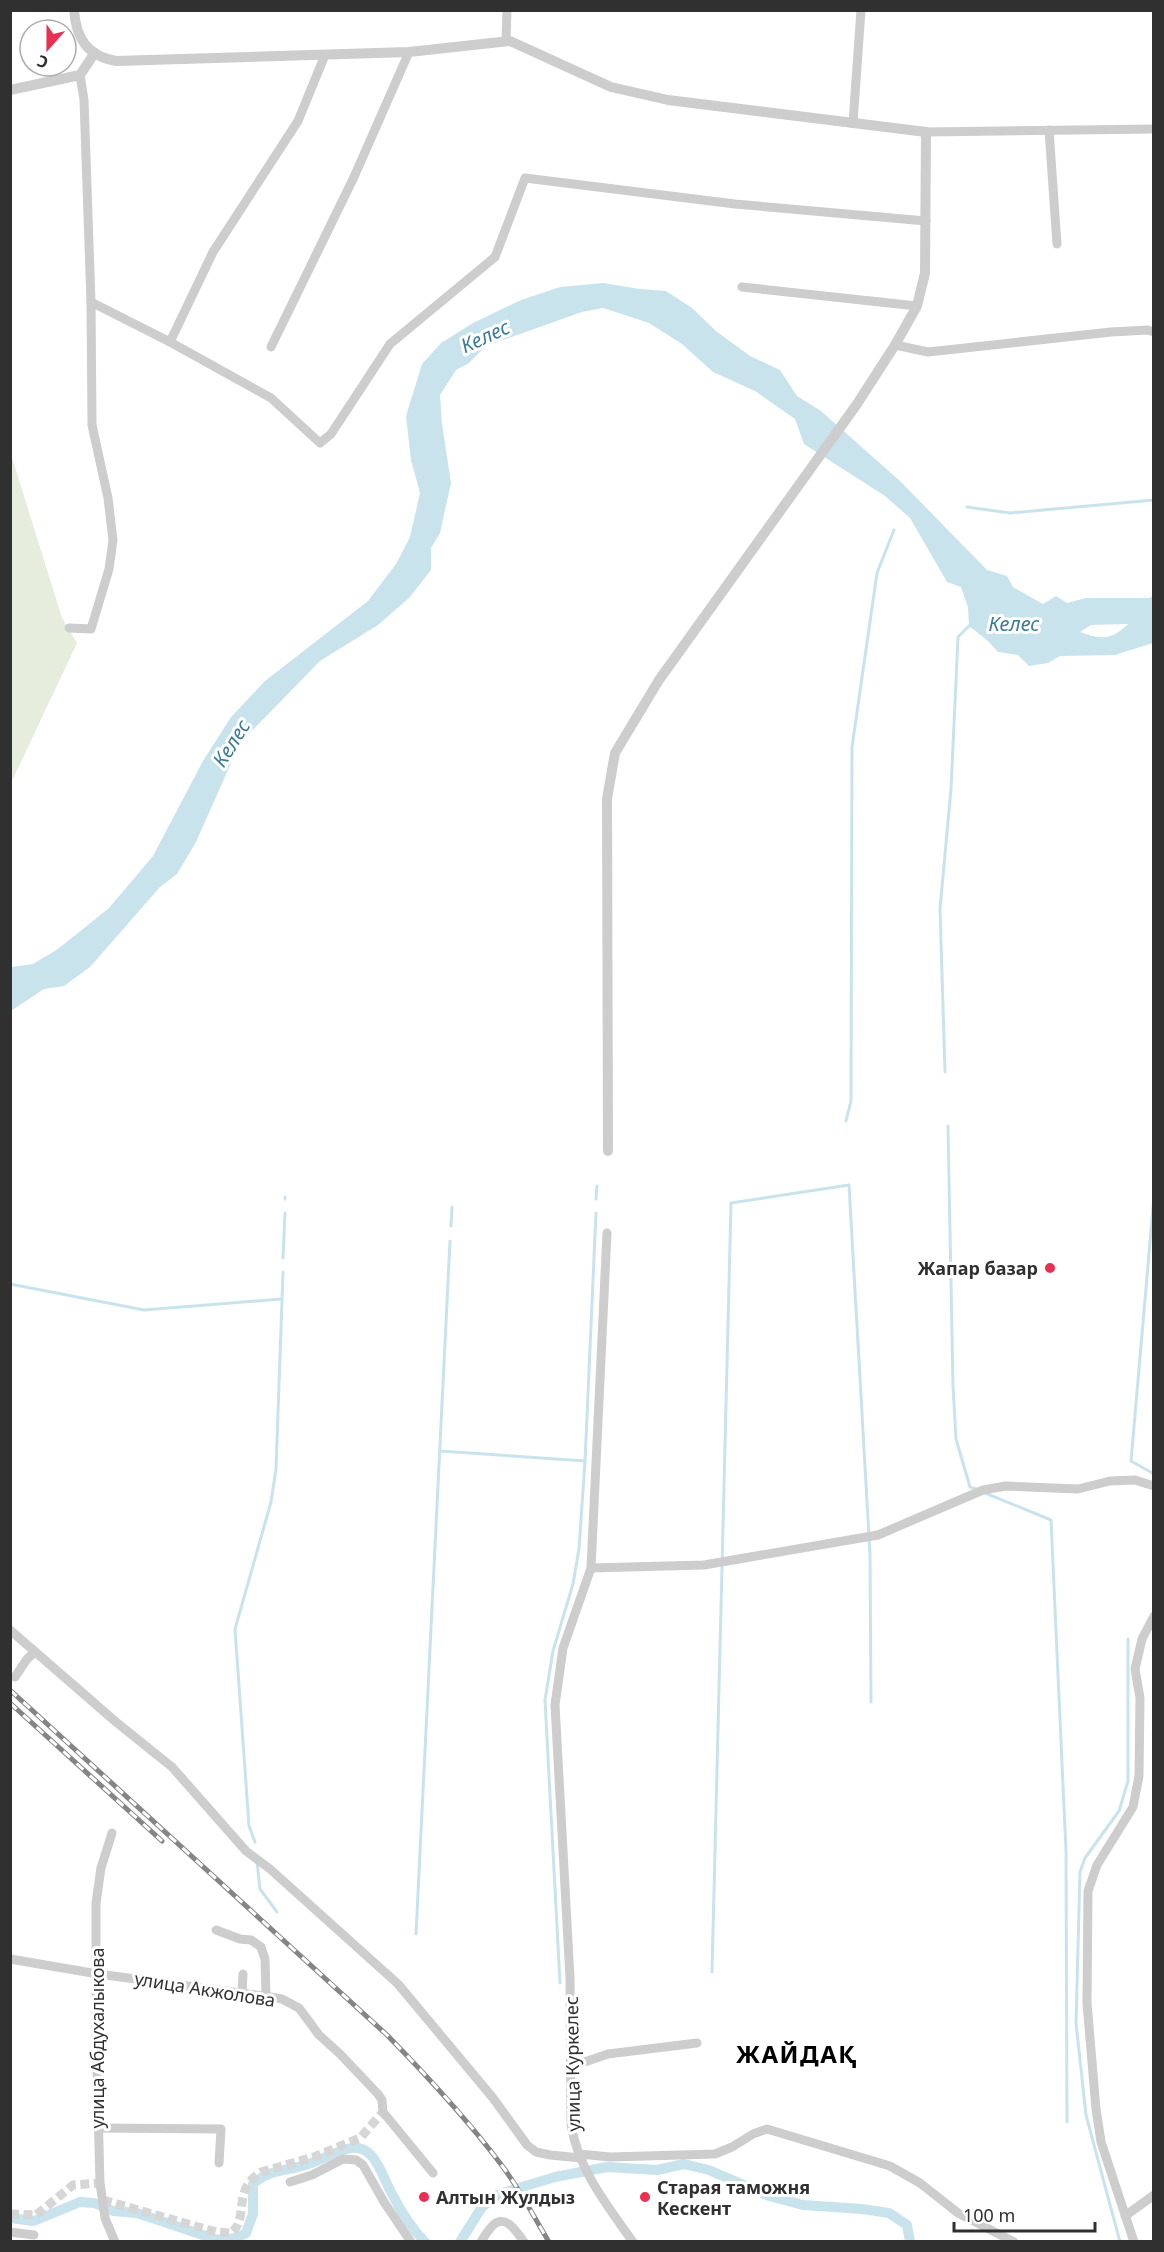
<svg xmlns="http://www.w3.org/2000/svg" width="1164" height="2252" viewBox="0 0 1164 2252" font-family="'Noto Sans',sans-serif">
  <rect width="100%" height="100%" fill="#fff"/>
  <path fill="#e7eddd" d="M10,451L62,618L77,643L11,783Z"/>
  <path fill="#c9e3ed" fill-rule="evenodd" d="M604,283L640,289L666,291L692,308L716,331L750,356L780,370L797,396L821,411L900,481L987,570L1007,576L1013,587L1043,604L1056,596L1067,603L1086,598H1149L1153,596V643L1115,655L1060,656L1048,663L1029,666L1018,655L998,652L988,641L969,626L968,607L961,587L947,582L910,518L885,496L804,444L795,419L755,391L713,372L682,344L649,323L603,308L582,312L486,346L469,363L456,370L440,395L442,424L451,483L440,533L431,548V570L409,598L378,625L320,661L240,743L196,842L177,874L160,887L90,967L64,986L44,989L11,1011V967L33,964L58,949L109,908L153,856L203,761L231,717L265,681L368,601L396,564L410,537L420,493L411,460L406,416L422,364L441,343L473,323L521,300L560,287ZM1128,624C1112,640 1101,640 1080,632L1091,625Z"/>
  <g fill="none" stroke-linecap="round" stroke-linejoin="round">
    <g stroke="#c9e3ed" stroke-width="3">
      <path d="M967,507L1010,513L1154,500"/>
      <path d="M945,1072L940,909L951,789L958,637L971,624"/>
      <path d="M846,1121L851,1101L852,747L877,573L894,530"/>
      <path d="M948,1126L953,1386L956,1439L970,1487L976,1489"/>
      <path d="M1154,1196L1131,1461L1154,1474"/>
      <path d="M285,1199V1197"/>
      <path d="M596,1199L597,1186"/>
      <path d="M451,1226L452,1207"/>
      <path d="M283,1258L285,1213"/>
      <path d="M10,1284L144,1310L282,1299"/>
      <path d="M440,1451L585,1461L579,1549L573,1584L553,1651L545,1700L560,1983"/>
      <path d="M585,1461L596,1213"/>
      <path d="M985,1493L1051,1520L1066,1851L1067,2122"/>
      <path d="M255,1842L249,1826L235,1629L271,1502L276,1469L283,1272"/>
      <path d="M257,1862L260,1889L277,1912"/>
      <path d="M416,1934L450,1241"/>
      <path d="M712,1972L731,1203L849,1185L870,1554L871,1702"/>
      <path d="M1120,2242L1086,2115L1076,2023L1080,1872L1085,1858L1119,1811L1128,1781V1639"/>
    </g>
    <g stroke="#c9e3ed" stroke-width="10">
      <path d="M10,2218L34,2221L80,2202L94,2203L113,2211L137,2213L218,2240L237,2238L246,2233L253,2214V2184C268,2169 289,2171 308,2164C321,2160 334,2152 347,2149C374,2141 381,2174 391,2192C400,2210 411,2228 425,2242"/>
      <path d="M460,2242L482,2207L499,2194L555,2177L607,2167L657,2170L684,2164L709,2170L769,2196L803,2205L862,2209L889,2213L907,2225L910,2242"/>
    </g>
    <g stroke="#d6d6d6" stroke-width="9" stroke-dasharray="9 4.5" stroke-linecap="butt">
      <path d="M103,2200L216,2232L231,2233C250,2218 231,2191 261,2172L314,2157L360,2138L383,2112"/>
      <path d="M10,2214L36,2215L73,2185L100,2183"/>
    </g>
    <g stroke="#cdcdcd" stroke-width="9">
      <path d="M506,41L507,10"/>
      <path d="M853,123L861,10"/>
      <path d="M1049,130L1057,244"/>
      <path d="M926,132L1154,129"/>
      <path d="M742,287L917,306"/>
      <path d="M91,302L170,342L271,398L320,443L331,434L390,344L495,257L525,178L735,204L926,221"/>
      <path d="M170,342L213,252L298,121L325,55"/>
      <path d="M895,345L928,352L1111,332L1148,330L1154,332"/>
      <path d="M271,347L354,177L409,52"/>
      <path d="M69,628L91,629L109,569L113,540L108,498L92,425L91,302L84,100L80,75"/>
      <path d="M607,1233L591,1568L563,1648L555,1705L570,1978L571,2125C579,2171 607,2205 633,2242"/>
      <path d="M591,1568L704,1565L878,1535L983,1490L1006,1486L1078,1489L1110,1481L1135,1480L1154,1486"/>
      <path d="M10,1630L116,1722L172,1767L246,1851L270,1869L398,1984L493,2098L527,2145L536,2152L550,2155L581,2158"/>
      <path d="M15,1677L27,1659L35,1652"/>
      <path d="M112,1833L101,1868L96,1903V2032L100,2183L105,2218L115,2242"/>
      <path d="M216,1930L240,1939L251,1940L261,1947L265,1959L266,1996"/>
      <path d="M10,1959L98,1974L264,1996L282,1999L299,2008L319,2035L340,2054L378,2094L382,2100L383,2112L433,2173"/>
      <path d="M242,1993L243,1974"/>
      <path d="M570,2067L608,2054L697,2043"/>
      <path d="M97,2128L221,2129L219,2163"/>
      <path d="M579,2154L610,2157L715,2154L732,2147L753,2134L767,2129L890,2166L920,2183L958,2213L1014,2242"/>
      <path d="M290,2182L312,2175L343,2159L356,2160L363,2165L384,2202L411,2242"/>
      <path d="M1125,2216L1154,2195"/>
      <path d="M10,2232L34,2235"/>
      <path d="M481,2242C497,2214 506,2215 524,2242"/>
      <path d="M1134,2242L1101,2142L1096,2109L1087,2003L1088,1891L1097,1865L1133,1807L1139,1776L1140,1698L1135,1669L1142,1639L1154,1616"/>
    </g>
    <g stroke="#cdcdcd" stroke-width="10">
      <path d="M74,10C76,38 87,56 116,61L409,52L510,41L611,87L668,100L926,132L925,273L917,306L895,345L857,404L659,680L615,753L607,799L608,1151"/>
      <path d="M10,90L80,75L94,54"/>
    </g>
    <g stroke="#858585" stroke-width="5">
      <g id="rail">
        <path d="M10,1690L387,2035C428,2077 468,2120 503,2167C520,2190 534,2217 549,2242"/>
        <path d="M10,1703L162,1841"/>
      </g>
    </g>
    <use href="#rail" stroke="#fff" stroke-width="3" stroke-dasharray="9" stroke-linecap="butt"/>
  </g>
  <g fill="#e83052" stroke="#fff" stroke-width="2">
    <circle cx="1050" cy="1268" r="6"/>
    <circle cx="424" cy="2197" r="6"/>
    <circle cx="645" cy="2197" r="6"/>
  </g>
  <g text-anchor="middle" dominant-baseline="central" stroke-width="6" stroke-linejoin="round" paint-order="stroke">
    <g font-size="18" font-weight="bold" fill="#303030" stroke="#fff" text-anchor="start">
      <text x="1038" y="1268" text-anchor="end">Жапар базар</text>
      <text x="657" y="2187">Старая таможня<tspan x="657" dy="21">Кескент</tspan></text>
      <text x="436" y="2197">Алтын Жулдыз</text>
    </g>
    <g font-size="18" fill="#303030" stroke="#fff">
      <text transform="translate(205 1989) rotate(9)">улица Акжолова</text>
      <text transform="translate(97 2038) rotate(-90)">улица Абдухалыкова</text>
      <text transform="translate(572 2064) rotate(-91)">улица Куркелес</text>
    </g>
    <g font-size="20" font-style="italic" fill="#3c7b94" stroke="#fff">
      <text transform="translate(485 336) rotate(-25)">Келес</text>
      <text x="1014" y="623">Келес</text>
      <text transform="translate(231 743) rotate(-58)">Келес</text>
    </g>
    <g font-size="24" font-weight="bold" letter-spacing="1.5" fill="#000" stroke="#fff">
      <text x="797" y="2053">ЖАЙДАҚ</text>
    </g>
  </g>
  <rect width="1164" height="2252" fill="none" stroke="#303030" stroke-width="24"/>
  <g transform="translate(48 48) rotate(201)"><circle r="28" fill="#ffffff" stroke="#acacac" stroke-width="1.5"/>
  <path d="M0-4.5L10 22L0 15L-10 22Z" fill="#e83052"/>
  <text y="-9" font-size="16" font-weight="bold" text-anchor="middle" fill="#303030">С</text>
  </g>
  <path d="M954 2222v9h141v-9" fill="none" stroke="#303030" stroke-width="3"/>
  <text x="963" y="2222" font-size="18" fill="#303030" stroke="#ffffff" stroke-width="4.5" paint-order="stroke">100 m</text>
</svg>
